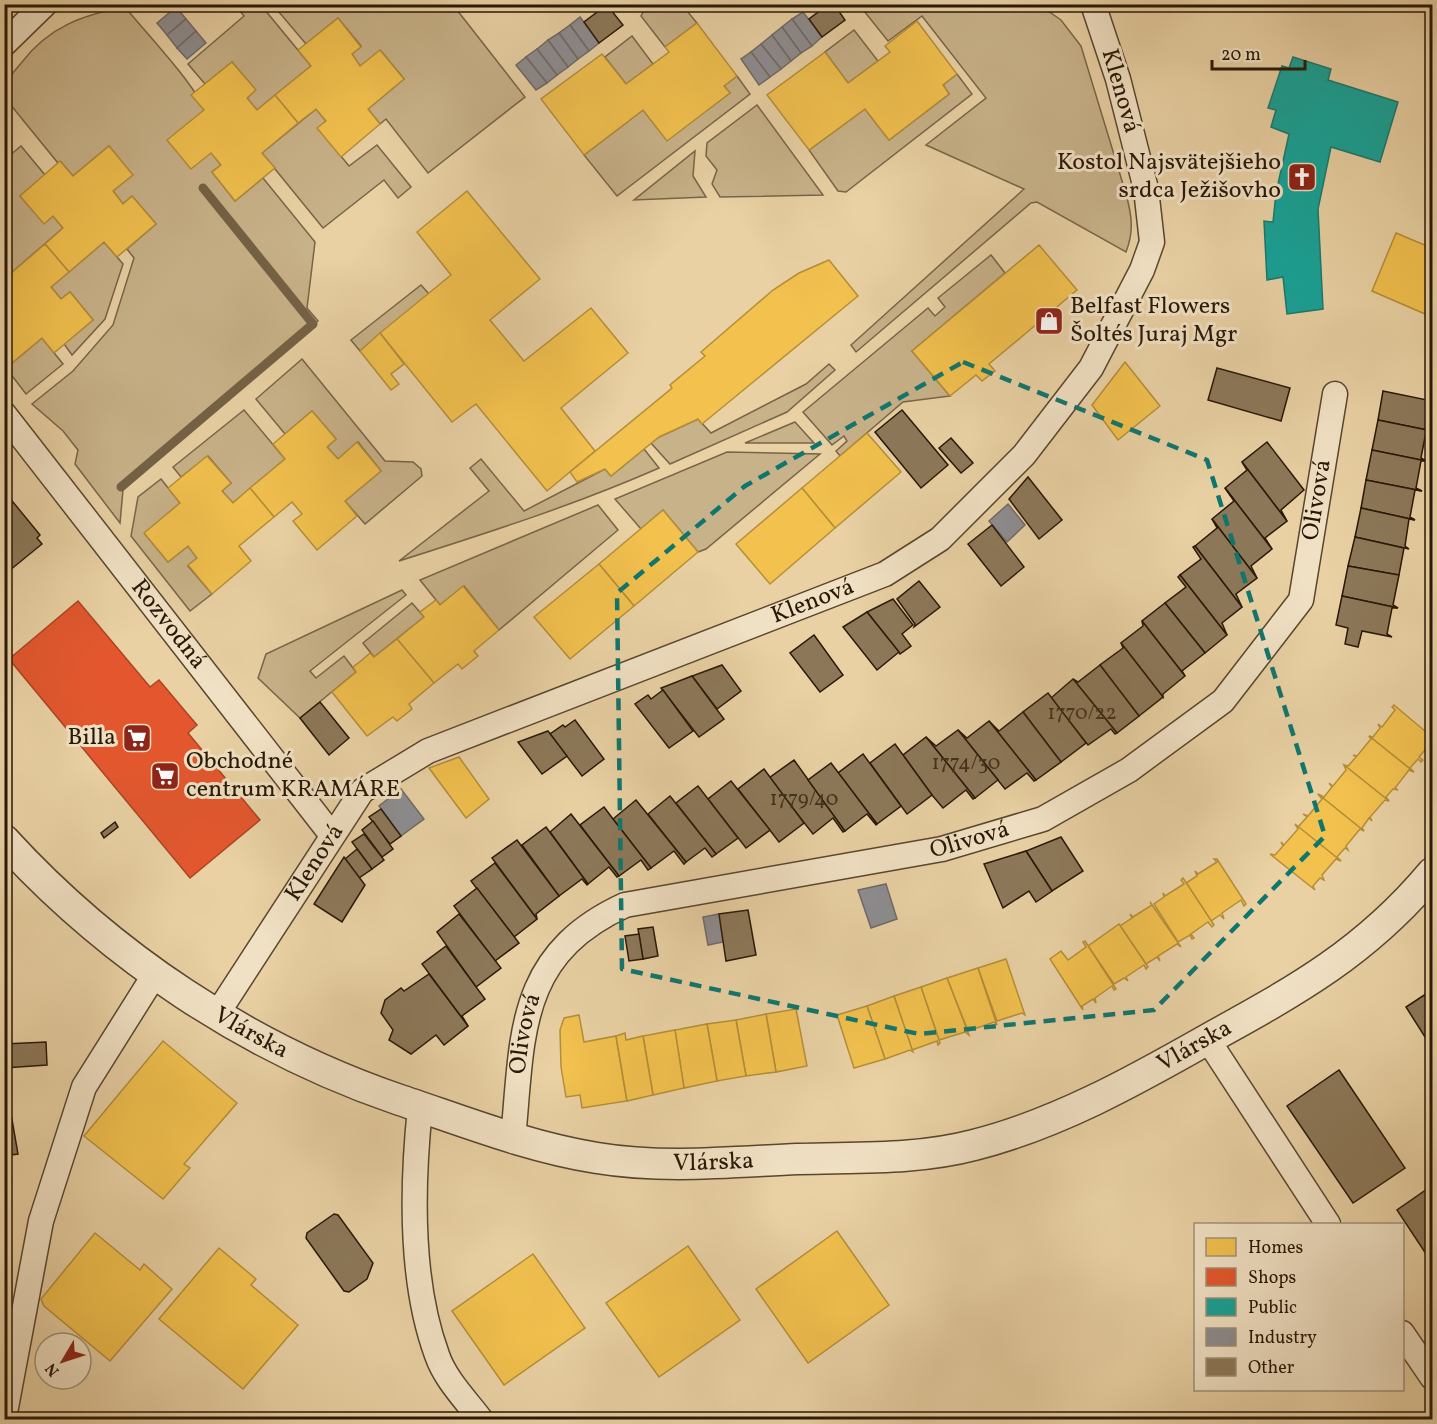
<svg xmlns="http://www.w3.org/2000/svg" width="1437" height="1424" viewBox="0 0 1437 1424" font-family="Vollkorn,serif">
  <rect width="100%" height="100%" fill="#e9d1a4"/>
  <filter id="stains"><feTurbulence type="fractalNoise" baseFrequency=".00333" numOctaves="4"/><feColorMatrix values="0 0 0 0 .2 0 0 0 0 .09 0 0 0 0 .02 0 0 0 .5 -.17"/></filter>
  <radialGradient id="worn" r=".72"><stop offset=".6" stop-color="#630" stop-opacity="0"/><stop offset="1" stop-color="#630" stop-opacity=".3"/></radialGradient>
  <g fill="#c8b289" stroke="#786548" stroke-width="1.5">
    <path d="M260,4L311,66L257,110L247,98L255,90L232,62L205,84L188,64L244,16L235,5Z"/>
    <path d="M273,5H338L457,10L525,97L428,173L386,119L380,124L368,109L404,79L381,51L360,66L352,54L361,46L338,18L306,44Z"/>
    <path d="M683,6L697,23L665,47L641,16L646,7Z"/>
    <path d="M860,6L1030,9L1048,11L1061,20L1081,46L1126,194C1132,216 1134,231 1126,252L1037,202L1031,203L856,352L851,345L1024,189L926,145L986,98L922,16L888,41Z"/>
    <path d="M125,7C145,32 193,82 204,109C212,131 204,146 221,165L212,172L235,201L263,178L315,242L307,308L318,321L123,490L120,523L75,464L78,450L63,431L32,404L73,371L113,325L134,258L127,249L156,224L132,196L123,204L113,191L132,175L109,146L73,176L61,162L58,163L5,98C4,80 11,76 22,62C49,27 82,15 125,7Z"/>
    <path d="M854,30L878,61L848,83L825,52Z"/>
    <path d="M632,36L653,64L626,84L605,57Z"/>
    <path d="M957,74L972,94L846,192L838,191L809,150L865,109L889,140L949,94L943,85Z"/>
    <path d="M737,76L750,94L617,196L584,155L643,110L667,140L730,93L724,86Z"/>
    <path d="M757,105L823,195L720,197L712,184L717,170L706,156L707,143Z"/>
    <path d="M316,109L326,121L318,128L349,166L377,145L411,187L398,198L384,180L323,228L262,153Z"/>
    <path d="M21,146L45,175L20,196L44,223L53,216L63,228L10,274L4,268V160Z"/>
    <path d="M695,151L693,176L706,197L634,200Z"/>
    <path d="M104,242L123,264L105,319L72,355L64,344L93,320L70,292L61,299L51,287Z"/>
    <path d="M991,255L1005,273L912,351L950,396L903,402L840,456L836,451L847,441L844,436L832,445L803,412L928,308L935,316L945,307L938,298Z"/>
    <path d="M421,285L429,294L360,351L351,340Z"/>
    <path d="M42,338L63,364L26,394L6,368Z"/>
    <path d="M302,359L385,461L413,462L421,469L422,476L365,524L345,501L381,471L358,442L338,459L327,447L336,439L312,411L285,434L256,399Z"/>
    <path d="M829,364L835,370L787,412L670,464L651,443L659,437L698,419L711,433L806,384Z"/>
    <path d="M244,410L285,459L233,503L222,491L231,483L208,456L181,477L173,467Z"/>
    <path d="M795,422L814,443H745Z"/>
    <path d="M644,449L659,468C575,505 487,533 399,561L489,491L470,468L481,459L524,511L605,469L611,476Z"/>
    <path d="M727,452L820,454L706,549L698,552L663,510L641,529L615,499Z"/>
    <path d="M161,479L180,503L145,534L168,562L188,546L197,558L188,566L212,594L190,611L131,536L138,497Z"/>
    <path d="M598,505L618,530L499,630L464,586L440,605L420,580Z"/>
    <path d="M402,590L406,595L310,671L316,678L344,656L356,672L300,718L258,678L266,654Z"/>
    <path d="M412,603L424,617L374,657L363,643Z"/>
  </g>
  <g fill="#f2c14e" stroke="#b58e39" stroke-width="1.5">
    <path d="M338,18L361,47L352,54L360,66L380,50L404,79L368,109L380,124L341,157L317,128L326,121L316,109L298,123L275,95L311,66L298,50Z"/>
    <path d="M917,21L957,74L943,85L949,94L889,140L865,109L809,150L767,95L825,52L848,83L890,52L885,46Z"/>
    <path d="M697,23L737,76L724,86L730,93L667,141L643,110L584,155L541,99L602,54L626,84L669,52L665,47Z"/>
    <path d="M232,62L256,90L247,98L257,110L275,95L298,123L262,153L275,168L235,201L212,172L221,165L211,153L191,169L167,140L204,110L191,95Z"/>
    <path d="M109,146L133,175L113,191L123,204L132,196L156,224L117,257L104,242L69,272L45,244L63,228L53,216L44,224L20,196L60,161L73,176Z"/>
    <path d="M467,191L540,279L490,320L524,361L591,308L628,353L561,408L595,451L547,491L476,404L452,422L380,333L451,275L417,232Z"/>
    <path d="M1396,233L1432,248V317L1372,291Z"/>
    <path d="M45,244L69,272L51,287L61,299L70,292L93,320L54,353L42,338L6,368L4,268L10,274Z"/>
    <path d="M1039,245L1077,290L1051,312L1056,319L1050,325L1044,330L1038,323L989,364L995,371L982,381L976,375L950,396L912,351Z"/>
    <path d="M829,260L858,296L702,424L698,419L659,437L611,476L605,469L577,482L570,472L672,388L670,385L705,356L701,352L773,290L799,273Z"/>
    <path d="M380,333L404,364L391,374L399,384L391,390L360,351Z"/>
    <path d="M1125,362L1160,406L1118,440L1092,405Z"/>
    <path d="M312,411L336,439L327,447L338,459L357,442L381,471L345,501L357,516L317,550L293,521L302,514L292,502L274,517L250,488L285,459L273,444Z"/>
    <path d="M867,433L901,472L835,528L802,488Z"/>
    <path d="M207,456L231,483L222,491L233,503L250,488L274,517L239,546L251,561L212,594L188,565L197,558L188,546L168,562L144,533L180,503L168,488Z"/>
    <path d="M802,488L835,528L770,584L736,544Z"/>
    <path d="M663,510L698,552L634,606L599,564Z"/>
    <path d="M599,564L634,606L570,659L534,617Z"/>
    <path d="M463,586L499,630L474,651L478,656L462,669L458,664L434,683L397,639L424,617L420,612L436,600L440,605Z"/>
    <path d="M397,639L434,683L409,704L412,709L397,721L393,717L367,736L332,692L356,672L353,667L362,660L370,653L374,657Z"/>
    <path d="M1394,705L1432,737V742L1419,757L1423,760L1421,762L1418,759L1410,768L1414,772L1369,736L1373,737L1380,728L1378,724L1382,727L1395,710L1392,707Z"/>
    <path d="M1369,736L1414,772L1409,770L1395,788L1398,790L1393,789L1386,797L1389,801L1344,765L1348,766L1356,757L1353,755L1357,756L1371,739Z"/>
    <path d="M459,757L489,799L466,818L429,768Z"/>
    <path d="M1344,765L1389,801L1385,800L1370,817L1372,821L1369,818L1362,828L1364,831L1318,794L1324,797L1332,787L1329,783L1333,786L1346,770Z"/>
    <path d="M1318,794L1364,831L1360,829L1346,846L1348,850L1345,848L1337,857L1341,861L1298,827L1307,817L1303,814L1308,816L1322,799Z"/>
    <path d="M1295,824L1341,861L1336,859L1322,875L1324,880L1320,878L1313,886L1315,890L1270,854L1275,855L1283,846L1281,842L1284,845L1298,829Z"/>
    <path d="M1214,859H1217L1246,904L1244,906L1241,900L1222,913L1224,919L1220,915L1211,921L1186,883L1197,876L1195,871L1198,874L1217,862Z"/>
    <path d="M1183,878L1214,925L1212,927L1208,922L1191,934L1194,938L1192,939L1190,935L1178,942L1154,904L1164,897L1163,893L1165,896L1184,884L1181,880Z"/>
    <path d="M1150,902L1181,947L1177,944L1158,956L1160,961L1157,957L1146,964L1120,926L1132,918L1130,914L1133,917L1152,905Z"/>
    <path d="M1119,924L1148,967L1146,969L1144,965L1126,977L1128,981L1124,978L1114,984L1088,946Z"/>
    <path d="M1085,941L1116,989L1114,990L1112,986L1095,998L1096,1003L1093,999L1082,1006L1083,1010L1050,959L1061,951L1068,960L1086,947L1083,942Z"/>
    <path d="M1006,959L1025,1015L1022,1013L997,1021L978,968Z"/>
    <path d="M978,968L997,1025L994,1022L968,1031L947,978Z"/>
    <path d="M947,978L969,1035L965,1032L939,1040L921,987Z"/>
    <path d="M921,987L940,1043L938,1045L937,1041L912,1050L894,996Z"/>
    <path d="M894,996L913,1052L910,1050L885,1059L867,1006Z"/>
    <path d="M867,1006L885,1059L854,1068L837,1015Z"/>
    <path d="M796,1009L807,1066L776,1072L766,1014Z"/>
    <path d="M766,1014L776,1072L746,1076L736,1020Z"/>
    <path d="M579,1015L584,1042L616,1036L627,1101L582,1108L580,1095L566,1097L561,1067L560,1030L564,1018Z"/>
    <path d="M736,1020L746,1076L717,1081L707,1024Z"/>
    <path d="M707,1024L717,1081L684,1088L675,1030Z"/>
    <path d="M675,1030L684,1088L653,1095L643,1036Z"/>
    <path d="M625,1033L626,1040L643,1036L653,1095L627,1101L616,1036Z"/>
    <path d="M163,1041L237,1103L184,1164L190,1168L163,1199L84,1136Z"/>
    <path d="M837,1231L889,1305L808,1363L756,1289Z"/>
    <path d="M95,1233L140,1270L144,1264L172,1289L110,1361L44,1306L41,1299Z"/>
    <path d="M688,1246L740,1320L659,1377L606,1303Z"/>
    <path d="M219,1248L256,1279L251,1285L298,1325L243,1389L159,1319Z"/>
    <path d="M533,1254L585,1328L504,1385L452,1311Z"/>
  </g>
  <path fill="#e4572e" stroke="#ac4422" stroke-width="1.5" d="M78,601L150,687L159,680L191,718L197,725L188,733L260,820L190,878L9,659Z"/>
  <path fill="#17a398" stroke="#1c796c" stroke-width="1.5" d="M1293,57L1331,69L1328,80L1398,102L1380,162L1331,147L1318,209L1323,309L1287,314L1283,277L1267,280L1264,221L1273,222L1276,193L1289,134L1271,127L1276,110L1268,108L1282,66L1289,68Z"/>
  <g fill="#8d8d92" stroke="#6f6a68" stroke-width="1.5">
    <path d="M176,7L186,19L167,35L157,23Z"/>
    <path d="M803,12L822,37L812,46L792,19Z"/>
    <path d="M580,17L599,43L589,51L570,25Z"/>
    <path d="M186,19L196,31L177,48L167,35Z"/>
    <path d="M792,19L812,46L801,53L782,27Z"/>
    <path d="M570,25L589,51L578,59L559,33Z"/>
    <path d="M782,27L801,53L791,61L772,35Z"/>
    <path d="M196,31L206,43L187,59L177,48Z"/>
    <path d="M559,33L578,59L568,67L548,40Z"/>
    <path d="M772,35L791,61L781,69L761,44Z"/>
    <path d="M548,40L568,67L557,75L537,49Z"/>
    <path d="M761,44L781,69L770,77L751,52Z"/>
    <path d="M537,49L557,75L547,83L526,57Z"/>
    <path d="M751,52L770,77L759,85L741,59Z"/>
    <path d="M526,57L547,83L536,90L516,65Z"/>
    <path d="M1008,504L1025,525L1007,542L989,521Z"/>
    <path d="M401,789L424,819L401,836L379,806Z"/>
    <path d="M886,884L897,919L871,928L858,890Z"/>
    <path d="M719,914L723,942L708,945L703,917Z"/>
  </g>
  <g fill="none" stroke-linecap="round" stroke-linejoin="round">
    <path stroke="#746145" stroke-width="9" d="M121,487L313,324L203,188"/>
  </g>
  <g fill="#8c7859" stroke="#281807" stroke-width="1.5">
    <path d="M825,7H836L845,20L822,37L809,19Z"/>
    <path d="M600,10H611L623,25L599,43L584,22Z"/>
    <path d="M1217,368L1290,388L1281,421L1208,400Z"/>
    <path d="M1383,391L1432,401L1427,429L1432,431L1378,420Z"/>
    <path d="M902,410L948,465L921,488L875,432Z"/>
    <path d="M1378,420L1432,431L1426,432L1421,458L1426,461L1372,450Z"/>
    <path d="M951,438L973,463L961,473L939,448Z"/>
    <path d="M1267,442L1304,490L1281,510L1287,521L1242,462Z"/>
    <path d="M1372,450L1426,461H1421L1416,488L1422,491L1366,480Z"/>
    <path d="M1242,462L1287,521L1265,538L1272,549L1225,488L1247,470Z"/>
    <path d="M1028,477L1062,520L1039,539L1009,499Z"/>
    <path d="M1366,480L1422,491L1415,490L1410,517L1415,520L1361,508Z"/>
    <path d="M1225,488L1272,549L1251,566L1257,578L1212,519L1234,501Z"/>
    <path d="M4,491L40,535L37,538L42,544L4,575Z"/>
    <path d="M1361,508L1415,520L1409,519L1405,546L1409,549L1355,537Z"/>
    <path d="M1212,519L1257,578L1236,594L1242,607L1195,546L1217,528Z"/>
    <path d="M992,525L1024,567L1001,586L968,544Z"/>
    <path d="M1355,537L1404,548L1399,575L1348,566Z"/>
    <path d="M1195,546L1242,607L1222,623L1227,635L1180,575L1201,559L1193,547Z"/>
    <path d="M1348,566L1399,575L1393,605L1398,608L1342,596Z"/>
    <path d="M1180,575L1227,635L1205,653L1165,603L1186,587L1178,577Z"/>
    <path d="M919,581L940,607L914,627L915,624L897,599Z"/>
    <path d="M1342,596L1398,608H1392L1387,634L1392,637L1362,631L1358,647L1345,644L1348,628L1336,625Z"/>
    <path d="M893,599L913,625L902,634L911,646L900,654L867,612Z"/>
    <path d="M1165,603L1205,653L1182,671L1185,676L1142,621Z"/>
    <path d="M867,612L899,652L877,670L843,627Z"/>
    <path d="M1142,621L1185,676L1163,694V697L1121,643L1143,626Z"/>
    <path d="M814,635L843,675L820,692L790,653Z"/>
    <path d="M1121,643L1163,697L1139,716L1100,665L1123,648Z"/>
    <path d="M722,665L741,691L717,709L692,676Z"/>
    <path d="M1100,665L1139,716L1117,733L1073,679L1078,682Z"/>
    <path d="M692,676L724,719L699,737L661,688Z"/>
    <path d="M1073,679L1117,733L1115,734L1111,729L1088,745L1051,698Z"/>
    <path d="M663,690L693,731L669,748L635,704L648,695L651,699Z"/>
    <path d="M1048,693L1086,743L1061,762L1023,712Z"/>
    <path d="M320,702L349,738L329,755L300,718Z"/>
    <path d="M1023,712L1061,762L1036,780L989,721L999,731Z"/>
    <path d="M575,720L604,759L582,776L550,734L563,725L565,727Z"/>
    <path d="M989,721L1036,780L1034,781L1027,773L1005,789L958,730L967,738Z"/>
    <path d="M958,730L998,780L975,798L926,737L936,746Z"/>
    <path d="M548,731L567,756L542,774L518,742Z"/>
    <path d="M926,737L975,798L973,799L966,790L943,808L932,795L903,755Z"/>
    <path d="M895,744L932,795L907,814L870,763Z"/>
    <path d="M863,754L901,806L877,824L838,773Z"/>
    <path d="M794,760L845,831L843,832L833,818L813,834L769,778Z"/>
    <path d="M831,763L877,824L876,825L867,814L845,831L808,780Z"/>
    <path d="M764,769L804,823L779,842L738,789Z"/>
    <path d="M731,781L770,830L746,848L708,799Z"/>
    <path d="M698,786L738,838L716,854L676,803Z"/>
    <path d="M670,796L716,854L712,857L705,848L686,862L648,814Z"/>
    <path d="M636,800L686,862L684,864L674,851L651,868L613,819Z"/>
    <path d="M604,807L613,819L651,868L648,870L641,860L619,876L580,825Z"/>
    <path d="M381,809L401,836L390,844L369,817Z"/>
    <path d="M571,814L619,876L617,877L609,867L588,884L550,832Z"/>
    <path d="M373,821L393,849L382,857L362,830Z"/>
    <path d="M115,822L118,827L104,838L101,833Z"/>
    <path d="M546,827L588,884L587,885L582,879L559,896L522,845Z"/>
    <path d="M364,834L384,860L372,869L352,842Z"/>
    <path d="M1061,837L1083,871L1052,891L1026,851Z"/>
    <path d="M517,840L559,896L536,914L537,919L492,858Z"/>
    <path d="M357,849L372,869L359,878L345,859Z"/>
    <path d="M1026,851L1052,891L1036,902L1029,891L1003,908L984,864Z"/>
    <path d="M344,857L365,885L342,922L314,904Z"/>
    <path d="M495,863L537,919L514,937L471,881Z"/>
    <path d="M477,888L519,943L495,961L454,906Z"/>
    <path d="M748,910L756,955L726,961L719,914Z"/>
    <path d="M459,914L501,968L476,987L437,932Z"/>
    <path d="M653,927L658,956L643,959L638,929Z"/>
    <path d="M639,934L643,959L629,961L625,936Z"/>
    <path d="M446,946L485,999L462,1016L468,1026L422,964Z"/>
    <path d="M429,974L468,1026L444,1045L436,1035L411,1054L389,1040L393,1030L381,1013L385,1000L401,988L404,991Z"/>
    <path d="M1432,990V1048L1406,1007Z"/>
    <path d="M46,1042L47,1065L4,1068V1044Z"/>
    <path d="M1339,1070L1405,1168L1353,1203L1287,1106Z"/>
    <path d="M10,1108L18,1154L4,1156V1109Z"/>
    <path d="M1430,1187L1432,1190V1263L1397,1210Z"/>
    <path d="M334,1214L338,1215L373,1263L367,1279L349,1292L344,1291L306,1238L307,1233Z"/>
  </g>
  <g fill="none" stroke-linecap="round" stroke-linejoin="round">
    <g stroke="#58462e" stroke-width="27">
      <g id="minor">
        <path d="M4,44L45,4"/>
        <path id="s1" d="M4,414L331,834"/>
        <path id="s2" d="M217,1014L362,791L428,751L885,574L940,539L1024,455L1091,368L1142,270L1152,242L1146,189L1118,79L1093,4"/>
        <path d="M1208,1040L1328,1224"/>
        <path d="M420,1108C412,1185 410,1282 437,1355C445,1379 466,1400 481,1420"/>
        <path id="s3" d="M513,1139C523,1036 516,955 625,905L942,849L1043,819L1129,770L1223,701L1301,600L1335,394"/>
        <path d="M1402,1333L1432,1377"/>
        <path d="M4,1418L41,1221L84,1087L155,974"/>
      </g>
    </g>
    <g stroke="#58462e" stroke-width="33">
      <g id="tertiary">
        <path id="s4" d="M4,840C110,956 248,1048 397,1099C463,1121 528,1147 597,1158C663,1169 732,1162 798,1159C857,1157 917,1160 974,1145C1057,1124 1134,1081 1208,1039C1297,990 1366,952 1432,873"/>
      </g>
    </g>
    <use href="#minor" stroke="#f1e1c4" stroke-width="24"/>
    <use href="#tertiary" stroke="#f1e1c4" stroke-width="30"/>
  </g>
  <path fill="none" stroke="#0f766e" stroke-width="4.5" stroke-dasharray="12 8" stroke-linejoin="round" d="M963,362L1207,460L1325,836L1154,1010L919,1034L622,969L617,593L745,486Z"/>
  <defs>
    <g id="church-square" transform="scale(1.5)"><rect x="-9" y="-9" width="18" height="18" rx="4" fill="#8f2418" stroke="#f1e1c4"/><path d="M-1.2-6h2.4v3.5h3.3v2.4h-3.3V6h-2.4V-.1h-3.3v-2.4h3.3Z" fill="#fff"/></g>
    <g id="shop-square" transform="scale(1.5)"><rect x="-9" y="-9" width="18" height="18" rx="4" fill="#8f2418" stroke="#f1e1c4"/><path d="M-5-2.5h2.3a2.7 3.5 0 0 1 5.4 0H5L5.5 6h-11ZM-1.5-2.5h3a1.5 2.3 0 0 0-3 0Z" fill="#fff"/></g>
    <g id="supermarket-square" transform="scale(1.5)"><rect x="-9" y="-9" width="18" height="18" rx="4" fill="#8f2418" stroke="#f1e1c4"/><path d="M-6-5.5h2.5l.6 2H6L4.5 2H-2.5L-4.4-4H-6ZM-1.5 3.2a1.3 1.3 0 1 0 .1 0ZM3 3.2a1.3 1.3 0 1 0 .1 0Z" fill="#fff"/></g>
  </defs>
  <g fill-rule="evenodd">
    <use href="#church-square" x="1302" y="177"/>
    <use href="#shop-square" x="1049" y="321"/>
    <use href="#supermarket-square" x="137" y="738"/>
    <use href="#supermarket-square" x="165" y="776"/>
  </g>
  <g text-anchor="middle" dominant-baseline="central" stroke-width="6" stroke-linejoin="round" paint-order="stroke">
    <g font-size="21" fill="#41301c">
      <text x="1082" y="713">1770/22</text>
      <text x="966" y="763">1774/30</text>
      <text x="804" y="799">1779/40</text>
    </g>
    <g font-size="24" fill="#281807" stroke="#f1e1c4">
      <text transform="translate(1120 91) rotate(74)">Klenová</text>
      <text stroke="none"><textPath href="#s3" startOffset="1149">Olivová</textPath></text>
      <text stroke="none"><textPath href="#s2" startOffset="756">Klenová</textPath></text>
      <text stroke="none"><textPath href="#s1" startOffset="267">Rozvodná</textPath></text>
      <text stroke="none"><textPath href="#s3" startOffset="628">Olivová</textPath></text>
      <text stroke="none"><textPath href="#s2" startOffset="180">Klenová</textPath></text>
      <text stroke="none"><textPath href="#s4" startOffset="315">Vlárska</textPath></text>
      <text stroke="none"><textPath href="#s3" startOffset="106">Olivová</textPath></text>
      <text stroke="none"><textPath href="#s4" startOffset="1305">Vlárska</textPath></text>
      <text stroke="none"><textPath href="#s4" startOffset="801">Vlárska</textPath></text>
    </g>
    <g font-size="24" fill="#281807" stroke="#f1e1c4" text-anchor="end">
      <text x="1281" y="163">Kostol Najsvätejšieho<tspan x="1281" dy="28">srdca Ježišovho</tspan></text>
      <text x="1070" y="307" text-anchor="start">Belfast Flowers<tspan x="1070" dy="28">Šoltés Juraj Mgr</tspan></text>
      <text x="116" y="738">Billa</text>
      <text x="186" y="762" text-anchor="start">Obchodné<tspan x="186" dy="28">centrum KRAMÁRE</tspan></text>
    </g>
  </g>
  <rect width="1437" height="1424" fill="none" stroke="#e9d1a4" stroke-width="24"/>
  <rect x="6" y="6" width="1425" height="1412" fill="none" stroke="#281807" stroke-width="3"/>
  <rect x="12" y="12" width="1413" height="1400" fill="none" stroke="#281807" stroke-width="1.5"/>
  <rect x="1194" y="1223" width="210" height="168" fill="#f1e1c4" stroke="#a19178" stroke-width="1.5"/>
  <rect x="1206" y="1238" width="30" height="18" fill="#f2c14e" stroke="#a19178" stroke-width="1.5"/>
  <text x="1248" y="1253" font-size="18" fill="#281807">Homes</text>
  <rect x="1206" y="1268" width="30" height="18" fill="#e4572e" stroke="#a19178" stroke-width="1.5"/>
  <text x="1248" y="1283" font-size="18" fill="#281807">Shops</text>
  <rect x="1206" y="1298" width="30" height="18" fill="#17a398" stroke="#a19178" stroke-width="1.5"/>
  <text x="1248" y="1313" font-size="18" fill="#281807">Public</text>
  <rect x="1206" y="1328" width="30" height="18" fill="#8d8d92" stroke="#a19178" stroke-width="1.5"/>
  <text x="1248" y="1343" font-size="18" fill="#281807">Industry</text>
  <rect x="1206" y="1358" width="30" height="18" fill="#8c7859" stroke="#a19178" stroke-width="1.5"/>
  <text x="1248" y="1373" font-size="18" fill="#281807">Other</text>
  <g transform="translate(63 1361) rotate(231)"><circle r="28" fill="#f1e1c4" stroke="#a19178" stroke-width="1.5"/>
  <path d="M0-4.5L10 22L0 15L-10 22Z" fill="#8f2418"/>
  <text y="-9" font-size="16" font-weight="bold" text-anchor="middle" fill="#281807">N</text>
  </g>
  <path d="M1212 60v9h93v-9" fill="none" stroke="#281807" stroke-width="3"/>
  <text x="1221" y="60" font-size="18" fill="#281807" stroke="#f1e1c4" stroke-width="4.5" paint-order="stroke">20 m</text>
  <rect width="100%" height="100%" filter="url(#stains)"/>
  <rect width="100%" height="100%" fill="url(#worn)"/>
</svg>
